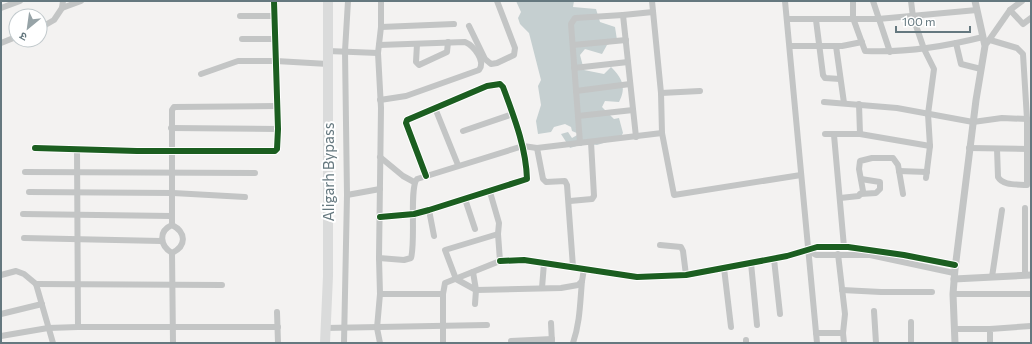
<svg xmlns="http://www.w3.org/2000/svg" width="1032" height="344" viewBox="0 0 1032 344" font-family="Commissioner,'Noto Sans Devanagari',sans-serif">
  <rect width="100%" height="100%" fill="#f3f2f1"/>
  <path fill="#c5cfd0" d="M516,1H574L573,7L596,9L600,22L615,27L617,40L607,45L602,54L585,49L580,55L584,70L604,74L611,67C622,78 627,87 619,102L605,101L602,107L614,119L619,118L623,133L620,138L597,145L583,144L570,148L561,134L568,132L572,138L579,134L572,131L571,127L565,124L554,127L551,132L538,134L536,121L541,105L538,86L541,80L529,33L520,24L518,18L521,12Z"/>
  <g fill="none" stroke-linecap="round" stroke-linejoin="round">
    <g stroke="#c3c5c5" stroke-width="6">
      <path d="M63,1L62,8L81,1"/>
      <path d="M652,1L661,93L662,133L674,195L801,175"/>
      <path d="M785,1L817,343"/>
      <path d="M853,1V18L865,51C905,53 943,47 983,37"/>
      <path d="M873,1L890,52"/>
      <path d="M911,1L913,17L924,49L934,69L928,114L930,146L926,178"/>
      <path d="M1,8L20,1"/>
      <path d="M1010,10L1023,24L1031,18"/>
      <path d="M623,15L653,12"/>
      <path d="M240,16H275"/>
      <path d="M787,19H878L977,10"/>
      <path d="M816,20L823,75L825,78L840,79"/>
      <path d="M469,26L485,59L491,64L497,63L514,55L515,48L497,1"/>
      <path d="M381,27L454,24"/>
      <path d="M40,28L54,20L62,8"/>
      <path d="M242,39H275"/>
      <path d="M990,40L1017,48L1023,54L1027,119V185C1017,184 1003,186 998,177L997,149"/>
      <path d="M1,43L16,37"/>
      <path d="M956,43L961,64L981,69"/>
      <path d="M987,43L1010,10L1022,1"/>
      <path d="M417,44L416,62L419,65L447,52L448,42"/>
      <path d="M379,45L465,42C474,46 486,61 479,70L406,96L380,100"/>
      <path d="M573,45L626,40"/>
      <path d="M790,46H842L862,42"/>
      <path d="M836,46L844,103"/>
      <path d="M328,51L378,53"/>
      <path d="M574,68L628,62"/>
      <path d="M201,74L238,61H276L328,64"/>
      <path d="M576,91L630,84"/>
      <path d="M661,93L700,91"/>
      <path d="M824,102L897,108L973,122L1002,118L1027,119"/>
      <path d="M859,104L860,134"/>
      <path d="M435,108L458,165"/>
      <path d="M578,116L633,110"/>
      <path d="M171,128L278,129"/>
      <path d="M463,131L513,114"/>
      <path d="M825,134H860L930,146"/>
      <path d="M834,135L844,247"/>
      <path d="M580,143L571,24L575,18L623,15L636,137"/>
      <path d="M35,148L137,151H275L277,149L278,129L274,1"/>
      <path d="M537,148L543,179L546,182L565,181L567,185L573,267"/>
      <path d="M969,148L1028,149"/>
      <path d="M77,149L78,327"/>
      <path d="M380,157L403,176L414,182"/>
      <path d="M899,171L927,172"/>
      <path d="M25,172L255,173"/>
      <path d="M29,192L173,193L245,197"/>
      <path d="M860,194L876,193L880,189V182L861,179"/>
      <path d="M347,195L380,189"/>
      <path d="M840,198L859,196L863,191L859,169L860,161L872,158H893L898,165L903,194"/>
      <path d="M465,199L475,229"/>
      <path d="M570,201L592,199L594,196L591,142"/>
      <path d="M1025,208V275"/>
      <path d="M429,210L434,236"/>
      <path d="M23,214L171,216"/>
      <path d="M380,217L414,214L429,210L527,179C526,147 514,117 503,87L500,84L487,86L407,120L406,123L426,176"/>
      <path d="M172,225V110L174,107L277,106"/>
      <path d="M172,225C186,232 187,246 172,253C160,246 158,231 172,225Z"/>
      <path d="M498,234L445,250L456,279L476,290L561,288L578,285L582,281L584,269"/>
      <path d="M24,238L161,241"/>
      <path d="M660,245L681,247L683,251L686,275"/>
      <path d="M809,251L816,255H870L954,273"/>
      <path d="M172,253L173,343"/>
      <path d="M838,254L845,314L843,333"/>
      <path d="M379,258L404,260L411,258C416,241 409,187 417,179L523,146L537,148L662,133"/>
      <path d="M774,259L780,314"/>
      <path d="M500,261L524,260L637,277L686,275L787,256L817,247H848L904,255L955,265"/>
      <path d="M751,263L757,325"/>
      <path d="M724,268L731,327"/>
      <path d="M473,272L476,290L475,304"/>
      <path d="M1,275L16,271L24,274L36,284L53,343"/>
      <path d="M992,277L1002,210"/>
      <path d="M36,284L222,285"/>
      <path d="M542,288L544,263"/>
      <path d="M842,290L881,292H932"/>
      <path d="M380,294H443L445,283L500,261L498,234L499,223L490,192"/>
      <path d="M443,294V343"/>
      <path d="M953,294H1031"/>
      <path d="M874,311L876,343"/>
      <path d="M277,312L278,343"/>
      <path d="M1,314L42,304"/>
      <path d="M911,322V343"/>
      <path d="M551,323L552,343"/>
      <path d="M325,328L487,325"/>
      <path d="M954,329H990"/>
      <path d="M816,333H843L844,343"/>
      <path d="M1,336L48,328L78,327H278"/>
      <path d="M746,340V343"/>
      <path d="M511,341L552,339"/>
      <path d="M344,343L347,195L345,51L348,1"/>
      <path d="M380,343L377,328L380,294L379,258L381,108L378,53L381,27V1"/>
      <path d="M573,343C580,323 580,303 582,281"/>
      <path d="M990,343V329L1031,326"/>
    </g>
    <g stroke="#c3c5c5" stroke-width="7">
      <path d="M954,279L1031,275"/>
      <path d="M955,343L953,294L955,269L976,100L985,46L975,1"/>
    </g>
    <path stroke="#dadbdb" stroke-width="10" d="M325,343L328,276V1"/>
    <g stroke="#fff" stroke-width="8">
      <g id="cycleway">
        <path d="M35,148L137,151H275L277,149L278,129L274,1"/>
        <path d="M380,217L414,214L429,210L527,179C526,147 514,117 503,87L500,84L487,86L407,120L406,123L426,176"/>
        <path d="M500,261L524,260L637,277L686,275L787,256L817,247H848L904,255L955,265"/>
      </g>
    </g>
    <use href="#cycleway" stroke="#1b5e20" stroke-width="6"/>
  </g>
  <g text-anchor="middle" dominant-baseline="central" stroke-width="4" stroke-linejoin="round" paint-order="stroke">
    <g font-size="15" fill="#65787f" stroke="#fff">
      <text transform="translate(328 172) rotate(-90)">Aligarh Bypass</text>
    </g>
  </g>
  <rect width="1032" height="344" fill="none" stroke="#65787f" stroke-width="4"/>
  <g transform="translate(28 28) rotate(209)"><circle r="19" fill="#ffffff" stroke="#c1c9cc"/>
  <path d="M0-3L7 15L0 10L-7 15Z" fill="#97a3a7"/>
  <text y="-6" font-size="11" font-weight="bold" text-anchor="middle" fill="#65787f">उ</text>
  </g>
  <path d="M896 26v6h74v-6" fill="none" stroke="#65787f" stroke-width="2"/>
  <text x="902" y="26" font-size="12" fill="#65787f" stroke="#ffffff" stroke-width="3" paint-order="stroke">100 m</text>
</svg>
